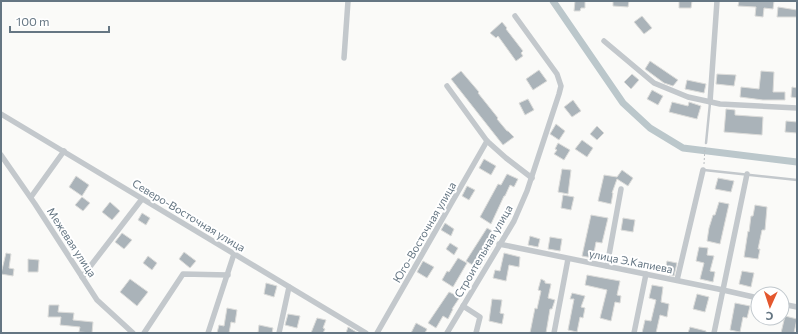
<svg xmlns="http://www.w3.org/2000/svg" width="798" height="334" viewBox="0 0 798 334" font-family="Commissioner,sans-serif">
  <rect width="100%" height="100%" fill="#fafaf8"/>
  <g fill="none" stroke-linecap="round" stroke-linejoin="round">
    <path stroke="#bbc7cb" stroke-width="7" d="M553,1L623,103L650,128L683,148L797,162"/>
  </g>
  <g fill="#aab3b9" stroke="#dcdcda">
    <path d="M575,1H585V8H581L580,11H574Z"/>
    <path d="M613,1H629L628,7L613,6Z"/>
    <path d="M679,1H692L691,8H679Z"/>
    <path d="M739,1H774L773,9L764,8L763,17L755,16L756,7L738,6Z"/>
    <path d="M778,7L797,10V17H777Z"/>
    <path d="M642,16L652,28L644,34L634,22Z"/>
    <path d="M502,22L507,28L506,29L523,51L521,53L523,56L516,61L498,36L496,38L490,33Z"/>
    <path d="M650,61L678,80L673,86L664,83L645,69Z"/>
    <path d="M539,70L547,81L533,90L526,79Z"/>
    <path d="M461,71L479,92L478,93L498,118L497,119L507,131H508L514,137L503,145L451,79Z"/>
    <path d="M761,71L774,72L773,92H785V100H763L740,97L741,87L759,89Z"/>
    <path d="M632,74L639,80L631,89L624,82Z"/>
    <path d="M717,74L736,75L734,86L716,84Z"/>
    <path d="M687,80L706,84L704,93L685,89Z"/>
    <path d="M792,87L797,88V98L791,97Z"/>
    <path d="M652,90L663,96L658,105L647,99Z"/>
    <path d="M528,99L534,110L525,115L519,103Z"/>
    <path d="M573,100L581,111L572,117L564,107Z"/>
    <path d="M672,102L688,106L689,102L701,106L697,119L669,112Z"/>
    <path d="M726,109L735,110V115L763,117L762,135L724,132Z"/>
    <path d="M786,121L797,122V133L785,132Z"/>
    <path d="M556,124L565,131L559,140L550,134Z"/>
    <path d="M597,126L604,133L597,140L590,134Z"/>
    <path d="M582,140L593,148L587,157L575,149Z"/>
    <path d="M558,143L570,150L564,160L554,154L557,150L555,149Z"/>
    <path d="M484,159L496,166L491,175L479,168Z"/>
    <path d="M562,169L571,170L568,194L558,192Z"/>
    <path d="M622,170L633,178L628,186L617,179L612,193H613L611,204L598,201L604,175L617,177Z"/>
    <path d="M507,174L518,179L514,187L510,185L505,196H504L491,224L480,217L498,184L501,185Z"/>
    <path d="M76,176L89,185L82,196L69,187Z"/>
    <path d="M718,178L734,181L731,192L715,189Z"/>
    <path d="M467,186L475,190L469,200L462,196Z"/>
    <path d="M563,195L574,197L571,210L561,208Z"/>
    <path d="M82,197L90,203L83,211L75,205Z"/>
    <path d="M110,202L120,211L112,220L102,212Z"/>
    <path d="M719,202L729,204L720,244L707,241L709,228L713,215H715Z"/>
    <path d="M755,205L767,207L765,230H762L758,249H760L758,259L744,257L748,231L749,232L751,216H753Z"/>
    <path d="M142,213L150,218L146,225L138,220Z"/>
    <path d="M591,215L608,218L602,243L596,242L593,258L582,256Z"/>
    <path d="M623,218L635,220L633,232L621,230Z"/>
    <path d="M445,223L454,229L451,236L441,230Z"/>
    <path d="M487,228L494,232L489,241L494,244L479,269L466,261Z"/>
    <path d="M122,233L132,240L124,249L115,242Z"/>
    <path d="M530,236L540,239L538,247L528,245Z"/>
    <path d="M550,237L562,239L560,251L548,249Z"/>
    <path d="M450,243L458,248L454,255L446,249Z"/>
    <path d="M699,247L708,248L707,255L714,256L710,271L715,272L713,282L700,279L704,263L696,261Z"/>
    <path d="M184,252L196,261L190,268L179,259Z"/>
    <path d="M6,253L11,254L9,268L14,269L13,276L1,274Z"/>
    <path d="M504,253L520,257L519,267L509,265L506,281L493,278L495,270L500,271Z"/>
    <path d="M148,256L157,263L152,270L143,263Z"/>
    <path d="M458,258L467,263L453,287L442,280L447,271L449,272Z"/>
    <path d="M28,259L39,260L38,272H28Z"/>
    <path d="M423,261L434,267L427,278L417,272Z"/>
    <path d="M667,261L677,263L674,276L669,275L670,272L665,271Z"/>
    <path d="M742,271L754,273L751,287L739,284Z"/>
    <path d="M587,275L620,281L617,295L621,296L620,303L615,302L611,321L600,318L607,290L585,285Z"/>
    <path d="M130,279L148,292L137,306L120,292Z"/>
    <path d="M541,279L545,281V283L551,284L548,298L555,300L552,309H550L546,333H530L535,308L537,309L541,291L538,290Z"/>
    <path d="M266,283L277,286L274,297L264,294Z"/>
    <path d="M652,285L663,287L661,302L669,304L667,317L660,315L656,333H642L645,320L651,321L656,300L649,298Z"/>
    <path d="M449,292L460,297L452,309H453L448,319L443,316L436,328L428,323Z"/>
    <path d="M572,293L585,296L581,307L585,308L583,318L580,317L577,332L568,330L574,299H570Z"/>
    <path d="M697,294L709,297L705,312L693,309Z"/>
    <path d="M492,299L502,300L500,313L504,314L502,324L489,321Z"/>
    <path d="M735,303L750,306L747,318L743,317L740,332L730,330Z"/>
    <path d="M49,305H59L58,312L74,313L73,320L93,322L92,333L79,332L80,327L60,325L61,317H48Z"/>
    <path d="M227,308L237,310L235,323L231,322L229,333H217L219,325L224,326Z"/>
    <path d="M288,314L300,316L297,328L285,325Z"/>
    <path d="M785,316L797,319L794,333H781Z"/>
    <path d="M317,318L326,320L323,328L325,329L323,333H311Z"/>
    <path d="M416,323L427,329L425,333H411Z"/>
    <path d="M259,325L273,328L272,333H258Z"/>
    <path d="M348,327L358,333H346Z"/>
    <path d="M690,327L706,331V333H688Z"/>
  </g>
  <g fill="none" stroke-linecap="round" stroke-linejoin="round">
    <path stroke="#bbbfc2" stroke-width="1" stroke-dasharray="2 2" stroke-linecap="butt" d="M704,164L705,147"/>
    <g stroke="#c3c8cc" stroke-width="2.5">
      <path d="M706,143L710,103"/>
      <path d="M704,170L797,180"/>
    </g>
    <g stroke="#c3c8cc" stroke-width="5.5">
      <path d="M604,41L654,83L688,97L720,104L797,108"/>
      <path d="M344,58L348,1"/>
      <path d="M447,86L487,141L506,158L532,178"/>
      <path d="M710,102L717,1"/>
      <path d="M1,114L366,333"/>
      <path d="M1,155L35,204L97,300L133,333"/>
      <path d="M31,197L64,151"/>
      <path d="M499,244L723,290L758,298"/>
      <path d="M607,266L621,189"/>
      <path d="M82,277L142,199"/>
      <path d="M677,280L703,170"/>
      <path d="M782,304L797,307"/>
      <path d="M463,306L480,317L476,333"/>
      <path d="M144,333L183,274L228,275"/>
      <path d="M208,333L234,254"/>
      <path d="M279,333L289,287"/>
      <path d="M377,333L487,141"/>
      <path d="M447,333L514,221L527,191L559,94L561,86L557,74L515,16"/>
      <path d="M554,333L568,259"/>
      <path d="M634,333L646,274"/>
      <path d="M714,333L747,174"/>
    </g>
  </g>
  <g text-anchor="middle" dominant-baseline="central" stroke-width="4" stroke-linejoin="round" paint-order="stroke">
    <g font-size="11" fill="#657683" stroke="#fff">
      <text transform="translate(189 215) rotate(31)">Северо-Восточная улица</text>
      <text transform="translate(424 232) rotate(-60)">Юго-Восточная улица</text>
      <text transform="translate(72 242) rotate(57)">Межевая улица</text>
      <text transform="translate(483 251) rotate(-60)">Строительная улица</text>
      <text transform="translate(631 261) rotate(11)">улица Э.Капиева</text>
    </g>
  </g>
  <rect width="798" height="334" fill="none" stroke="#657683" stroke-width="4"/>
  <g transform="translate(770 306) rotate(183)"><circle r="19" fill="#ffffff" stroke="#c1c8cd"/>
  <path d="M0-3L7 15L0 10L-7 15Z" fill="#e4572e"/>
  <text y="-6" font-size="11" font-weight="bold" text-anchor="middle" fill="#657683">С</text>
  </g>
  <path d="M10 26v6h99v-6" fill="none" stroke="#657683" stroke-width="2"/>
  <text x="16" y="26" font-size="12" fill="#657683" stroke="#ffffff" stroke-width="3" paint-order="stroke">100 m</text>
</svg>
